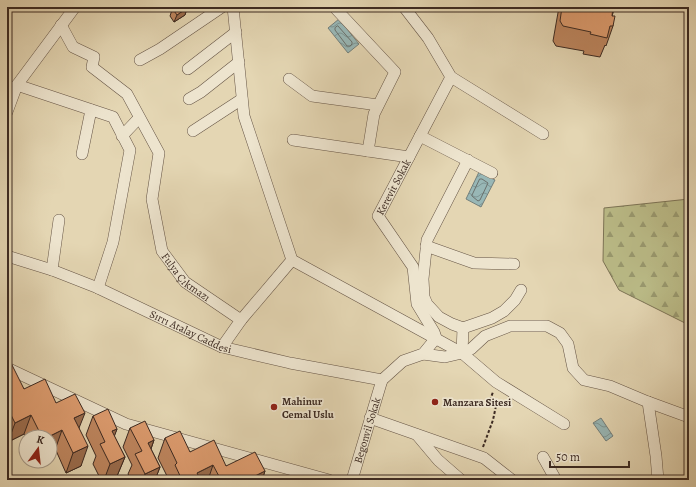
<svg xmlns="http://www.w3.org/2000/svg" width="696" height="487" viewBox="0 0 696 487" font-family="Alegreya,serif">
  <defs>
    <pattern id="forest-firs" width="22" height="20" patternUnits="userSpaceOnUse"><rect width="22" height="20" fill="#bbbc88"/><path d="M5 1l3.5 6h-7zM16 11l3.5 6h-7z" fill="#99996f"/></pattern>
    <pattern id="water-waves" width="16" height="10" patternUnits="userSpaceOnUse"><rect width="16" height="10" fill="#98b7b6"/><path d="M0 5q4-4 8 0t8 0" fill="none" stroke="#7d9594"/></pattern>
  </defs>
  <rect width="100%" height="100%" fill="#e4d6b3"/>
  <filter id="stains"><feTurbulence type="fractalNoise" baseFrequency=".005" numOctaves="4"/><feColorMatrix values="0 0 0 0 .2 0 0 0 0 .09 0 0 0 0 .02 0 0 0 .5 -.17"/></filter>
  <radialGradient id="worn" r=".72"><stop offset=".6" stop-color="#630" stop-opacity="0"/><stop offset="1" stop-color="#630" stop-opacity=".3"/></radialGradient>
  <path fill="url(#forest-firs)" stroke="#7c7355" d="M689,199V325L619,290L603,261L604,208Z"/>
  <g fill="url(#water-waves)" stroke="#737f7b">
    <path d="M339,19L359,44L348,53L328,28Z"/>
    <path d="M479,172L495,180L481,207L466,199Z"/>
    <path d="M601,418L613,436L606,441L593,423Z"/>
  </g>
  <g fill="none" stroke-linecap="round" stroke-linejoin="round">
    <g stroke="#6a706c" stroke-width="1">
      <path d="M338,26L352,42V44L350,46H347L335,30V28Z"/>
      <path d="M480,179H482L488,183L480,200L478,201L472,196Z"/>
    </g>
    <g stroke="#665546" stroke-width="12">
      <g id="minor">
        <path d="M233,7L244,116L292,260L462,353L496,382L564,424"/>
        <path d="M404,7L428,38L451,77L543,134"/>
        <path d="M336,9L395,72L374,114L368,151"/>
        <path id="s1" d="M61,25L73,47L94,57L92,67L127,94L159,153L152,199L162,251L185,282L241,320L222,347"/>
        <path d="M140,60L160,49L222,7"/>
        <path d="M188,69L236,32"/>
        <path d="M289,79L312,96L378,105"/>
        <path d="M17,85L113,117L130,150L113,242L98,288"/>
        <path d="M189,99L201,92L239,62"/>
        <path d="M7,112L17,85L75,7"/>
        <path d="M193,131L242,99"/>
        <path d="M122,136L139,118"/>
        <path d="M420,136L492,173"/>
        <path d="M293,140L409,157"/>
        <path d="M82,154L91,110"/>
        <path d="M468,160L427,240L423,279L424,297L427,304L439,317L452,324L463,328L492,318L504,311L515,300L521,290"/>
        <path d="M426,246L474,263L514,264"/>
        <path id="s2" d="M7,256L52,270L98,288L222,347L290,363L382,380"/>
        <path d="M52,270L59,220"/>
        <path d="M241,320L292,260"/>
        <path d="M462,353L463,328"/>
        <path d="M423,354L445,357L462,353L471,349L485,336L510,326H547L560,333L568,344L573,368L584,380L610,386L648,402L689,417"/>
        <path d="M7,368L126,424L329,480"/>
        <path id="s3" d="M382,380L403,361L423,354L436,338L434,332L417,304L413,267L378,216L451,77"/>
        <path d="M648,402L656,456L658,480"/>
        <path d="M370,418L484,458L512,480"/>
        <path d="M417,435L438,460L461,480"/>
        <path d="M543,457L556,480"/>
        <path id="s4" d="M352,480L382,380"/>
      </g>
    </g>
    <path stroke="#3c2a22" stroke-width="2" stroke-dasharray="3 2" stroke-linecap="butt" d="M483,447L493,420L497,401L490,400L493,392"/>
    <use href="#minor" stroke="#ede4ce" stroke-width="11"/>
  </g>
  <g fill="#be865f" stroke="#3c2a22">
    <path d="M170,7H187V8L185,15L174,22L170,16L172,10Z"/>
    <path d="M559,7H615L612,16L613,26L606,46L605,45L600,57L583,54L584,51L556,46L553,41Z"/>
    <path d="M7,365L24,389L56,403L79,428L81,466L66,473L50,437H26L24,434L8,442L7,441Z"/>
    <path d="M93,416L117,429L114,436L125,457L117,476L110,480H101L93,464L96,456L86,435Z"/>
    <path d="M130,428L154,440L151,449L160,467L155,480H131L128,474L132,465L123,447Z"/>
    <path d="M165,438L190,452L226,466L265,471L262,480H169L158,458Z"/>
  </g>
  <g fill="#9b6d4e" stroke="#3c2a22">
    <path d="M187,8L185,15L174,22L177,15Z"/>
    <path d="M85,413L77,433L74,418Z"/>
    <path d="M31,415L24,434L8,442L15,423Z"/>
    <path d="M117,429L110,448L112,431Z"/>
    <path d="M62,430L55,450L50,452V437H48Z"/>
    <path d="M154,440L147,460L148,443Z"/>
    <path d="M88,446L81,466L66,473L73,453Z"/>
    <path d="M125,457L117,476L110,480H104L110,464Z"/>
    <path d="M213,465L208,480H193L197,473Z"/>
    <path d="M160,467L155,480H143L145,474Z"/>
    <path d="M265,471L262,480H247Z"/>
  </g>
  <g fill="#dd9c6f" stroke="#3c2a22">
    <path d="M174,7H187V8L177,15L172,8Z"/>
    <path d="M562,7H613L612,16H615L613,26H610L607,38L590,34L591,32L563,26L560,21Z"/>
    <path d="M11,363L24,389L45,379L56,403L75,394L85,413L74,418L88,446L73,453L62,430L48,437H42L31,415L15,423L7,407V365Z"/>
    <path d="M108,409L117,429L112,431L125,457L110,464L100,444L105,442L93,416Z"/>
    <path d="M145,421L154,440L148,443L160,467L145,474L135,454L142,451L130,428Z"/>
    <path d="M180,431L190,452L214,440L226,466L255,452L265,471L247,480H221L213,465L197,473L199,477L193,480H182L175,465L177,463L165,438Z"/>
  </g>
  <g fill="#8f2418" stroke="#ede4ce" stroke-width="1.5">
    <circle cx="435" cy="402" r="4"/>
    <circle cx="274" cy="407" r="4"/>
  </g>
  <g text-anchor="middle" dominant-baseline="central" stroke-width="3.5" stroke-linejoin="round" paint-order="stroke">
    <g font-size="11" fill="#3c2a22" stroke="#ede4ce">
      <text stroke="none"><textPath href="#s3" startOffset="241">Kerevit Sokak</textPath></text>
      <text stroke="none"><textPath href="#s1" startOffset="305">Fulya Çıkmazı</textPath></text>
      <text stroke="none"><textPath href="#s2" startOffset="199">Sırrı Atalay Caddesi</textPath></text>
      <text stroke="none"><textPath href="#s4" startOffset="52">Begonvil Sokak</textPath></text>
    </g>
    <g font-size="11" font-weight="bold" fill="#3c2a22" stroke="#ede4ce" text-anchor="start">
      <text x="282" y="401">Mahinur<tspan x="282" dy="13">Cemal Uslu</tspan></text>
      <text x="443" y="402">Manzara Sitesi</text>
    </g>
  </g>
  <rect width="696" height="487" fill="none" stroke="#e4d6b3" stroke-width="24"/>
  <rect x="8" y="8" width="680" height="471" fill="none" stroke="#3c2a22" stroke-width="2"/>
  <rect x="12" y="12" width="672" height="463" fill="none" stroke="#3c2a22"/>
  <g transform="translate(38 449) rotate(15)"><circle r="19" fill="#ede4ce" stroke="#a69a89"/>
  <path d="M0-3L7 15L0 10L-7 15Z" fill="#8f2418"/>
  <text y="-6" font-size="11" font-weight="bold" text-anchor="middle" fill="#3c2a22">K</text>
  </g>
  <path d="M550 461v6h79v-6" fill="none" stroke="#3c2a22" stroke-width="2"/>
  <text x="556" y="461" font-size="12" fill="#3c2a22" stroke="#ede4ce" stroke-width="3" paint-order="stroke">50 m</text>
  <rect width="100%" height="100%" filter="url(#stains)"/>
  <rect width="100%" height="100%" fill="url(#worn)"/>
</svg>
